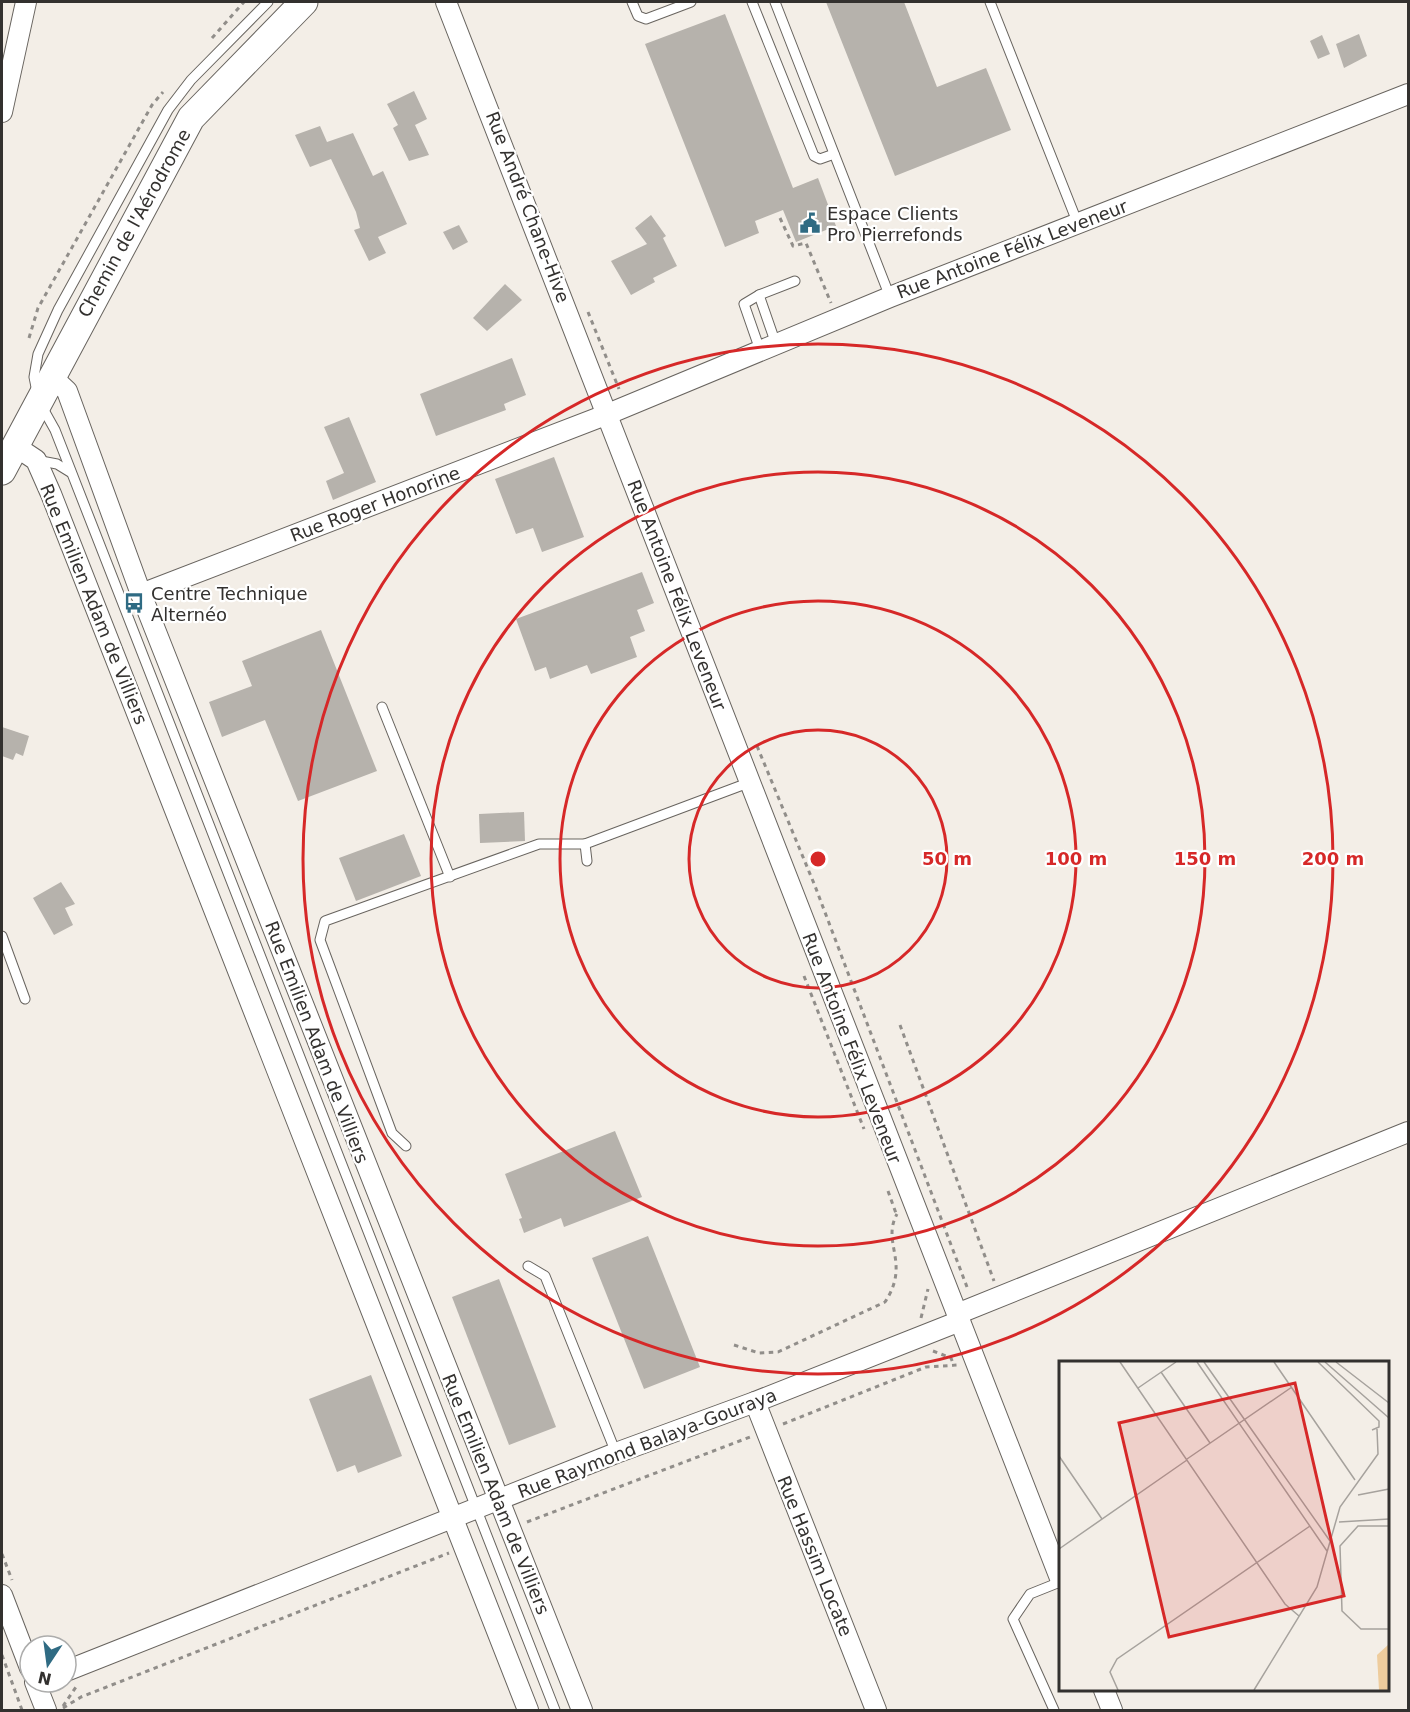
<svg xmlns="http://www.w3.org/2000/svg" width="1410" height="1712" viewBox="0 0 1410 1712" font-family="'DejaVu Sans',sans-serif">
  <rect width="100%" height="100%" fill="#f3eee7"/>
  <g fill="#b6b2ac">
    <path d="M826,2H904L937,87L986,68L1011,130L895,176Z"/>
    <path d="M725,14L793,188L818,178L836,226L796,242L783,210L755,221L759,233L725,247L645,44Z"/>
    <path d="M1359,34L1367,56L1344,68L1336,44Z"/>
    <path d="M1322,35L1330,54L1318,59L1310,41Z"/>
    <path d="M414,91L427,119L415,125L429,155L409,161L393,128L398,125L387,104Z"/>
    <path d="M320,126L327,142L353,133L373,176L383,171L407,224L378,237L386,253L369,261L354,230L360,228L356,212L331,159L310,167L295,135Z"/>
    <path d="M651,215L666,236L663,238L677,266L653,278L655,282L631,295L611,261L647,244L635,228Z"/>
    <path d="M459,225L468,242L453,250L443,232Z"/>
    <path d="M505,284L522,300L487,331L473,318Z"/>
    <path d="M512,358L526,395L504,404L506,410L436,436L420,394Z"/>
    <path d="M349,417L376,482L333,500L326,481L344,473L324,427Z"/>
    <path d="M554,457L584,537L542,552L533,528L516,534L495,479Z"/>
    <path d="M642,572L654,603L637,610L645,631L630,637L637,657L591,674L587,665L550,679L546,667L535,671L516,619Z"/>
    <path d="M321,630L377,771L298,801L265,720L222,737L209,702L252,686L242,661Z"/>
    <path d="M2,727L29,736L23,756L16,753L13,760L2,756Z"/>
    <path d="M524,812L525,841L480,843L479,814Z"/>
    <path d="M404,834L421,876L356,901L339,858Z"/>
    <path d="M61,882L75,904L65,908L73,925L54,935L33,898Z"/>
    <path d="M615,1131L642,1197L564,1227L561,1218L524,1233L519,1219L522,1218L505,1174Z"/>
    <path d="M648,1236L700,1367L644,1389L592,1258Z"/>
    <path d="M499,1279L556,1427L509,1445L452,1297Z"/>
    <path d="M371,1375L402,1456L358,1473L355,1465L337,1472L309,1399Z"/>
  </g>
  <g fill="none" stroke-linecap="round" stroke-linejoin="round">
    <g stroke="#68645f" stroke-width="11">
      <g id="lane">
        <path d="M632,2L638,16L646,19L691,2"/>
        <path d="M752,2L814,156L820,159L834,154"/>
        <path d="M775,2L890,297"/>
        <path d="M990,2L1078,224"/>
        <path d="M759,295L776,344"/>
        <path d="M760,350L744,304L759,295L795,281"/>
        <path d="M37,392L34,377L38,354L58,310L168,110L191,80L268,2"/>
        <path d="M41,405L55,430L555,1710"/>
        <path d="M36,460L57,464L70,472"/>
        <path d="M382,707L450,877"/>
        <path d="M585,844L748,783"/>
        <path d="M2,936L25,999"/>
        <path d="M406,1146L392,1133L320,940L325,921L539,844H585L587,861"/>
        <path d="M528,1266L545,1276L616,1453"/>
        <path d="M1054,1710L1013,1619L1030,1594L1060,1582"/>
      </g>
    </g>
    <g stroke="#68645f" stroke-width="22">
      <g id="street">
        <path d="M446,2L1060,1578"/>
        <path d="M2,112L26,2"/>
        <path d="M51,376L67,391L141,594L582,1710"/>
        <path d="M15,446L36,460L51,494L528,1710"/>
        <path d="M141,594L608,414L890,297L1408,94"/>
        <path d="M957,1314L1408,1132"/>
        <path d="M755,1402L876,1710"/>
        <path d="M2,1595L30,1668"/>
        <path d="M66,1671L616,1453L755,1402L960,1321"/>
        <path d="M35,1682L46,1710"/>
        <path d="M1104,1690L1112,1710"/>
      </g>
    </g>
    <g stroke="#68645f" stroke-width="29">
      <path id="secondary" d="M2,471L191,118L304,2"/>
    </g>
    <g stroke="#918e8a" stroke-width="3" stroke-dasharray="4.5 4.5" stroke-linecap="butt">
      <path d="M212,38L244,2"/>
      <path d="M780,218L793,246L806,243L831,303"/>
      <path d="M588,312L619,389"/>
      <path d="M29,338L38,308L152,105L163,92"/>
      <path d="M757,746L815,886L967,1287"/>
      <path d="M804,976L864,1129"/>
      <path d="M900,1025L994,1281"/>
      <path d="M888,1191L897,1216"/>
      <path d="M921,1318L928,1289"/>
      <path d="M734,1345L759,1353L778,1352L885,1302C911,1263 881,1243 897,1214"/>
      <path d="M933,1351L951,1358L954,1366"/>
      <path d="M783,1424L926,1367L958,1365"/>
      <path d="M527,1522L750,1437"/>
      <path d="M2,1554L12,1580"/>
      <path d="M39,1643L49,1646"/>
      <path d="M2,1655L22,1710"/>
      <path d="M63,1706L76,1687"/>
      <path d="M63,1708L81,1697L449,1553"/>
    </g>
    <use href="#lane" stroke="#fff" stroke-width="9"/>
    <use href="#street" stroke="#fff" stroke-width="20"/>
    <use href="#secondary" stroke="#fff" stroke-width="27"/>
  </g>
  <g fill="none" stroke="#d62828" stroke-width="3">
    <circle cx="818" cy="859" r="129"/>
    <circle cx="818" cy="859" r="258"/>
    <circle cx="818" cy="859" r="387"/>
    <circle cx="818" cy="859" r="515"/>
  </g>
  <defs>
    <g id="civic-bare" transform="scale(1.62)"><path d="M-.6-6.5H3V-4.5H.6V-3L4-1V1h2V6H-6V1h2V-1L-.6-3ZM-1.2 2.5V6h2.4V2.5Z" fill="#2f6b83" stroke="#fff" stroke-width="2.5" paint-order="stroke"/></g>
    <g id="bus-bare" transform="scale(1.62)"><path d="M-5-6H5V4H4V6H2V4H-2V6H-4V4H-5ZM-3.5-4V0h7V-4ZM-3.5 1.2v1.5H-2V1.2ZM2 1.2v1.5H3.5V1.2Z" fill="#2f6b83" stroke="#fff" stroke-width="2.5" paint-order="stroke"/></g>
  </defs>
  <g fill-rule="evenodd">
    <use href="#civic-bare" x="810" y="223"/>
    <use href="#bus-bare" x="134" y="603"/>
  </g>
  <g text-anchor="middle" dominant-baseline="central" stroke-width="4.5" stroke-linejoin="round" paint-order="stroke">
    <g font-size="18" fill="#33312f" stroke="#fff">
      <text transform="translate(528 207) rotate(69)">Rue André Chane-Hive</text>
      <text transform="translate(134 223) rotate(-61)">Chemin de l'Aérodrome</text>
      <text transform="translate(1012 249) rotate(-21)">Rue Antoine Félix Leveneur</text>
      <text transform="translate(375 504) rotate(-21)">Rue Roger Honorine</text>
      <text transform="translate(677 595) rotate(69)">Rue Antoine Félix Leveneur</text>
      <text transform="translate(94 604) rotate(68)">Rue Emilien Adam de Villiers</text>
      <text transform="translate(317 1042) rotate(69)">Rue Emilien Adam de Villiers</text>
      <text transform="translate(852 1048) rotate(69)">Rue Antoine Félix Leveneur</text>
      <text transform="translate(647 1443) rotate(-21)">Rue Raymond Balaya-Gouraya</text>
      <text transform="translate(496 1494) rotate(68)">Rue Emilien Adam de Villiers</text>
      <text transform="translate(815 1556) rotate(68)">Rue Hassim Locate</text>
    </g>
    <g font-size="18" fill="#33312f" stroke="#fff" text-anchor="start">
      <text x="827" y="213">Espace Clients<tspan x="827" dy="21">Pro Pierrefonds</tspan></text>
      <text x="151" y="593">Centre Technique<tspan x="151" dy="21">Alternéo</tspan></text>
    </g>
  </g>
  <g transform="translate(1059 1361)">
    <rect width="330" height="330" fill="#f3eee7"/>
    <path d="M330,283V329H320L318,294Z" fill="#eecc9d"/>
    <path fill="none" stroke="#a6a29d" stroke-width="1.5" d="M61,1L226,243L240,255M138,1L268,190M145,1L271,180M215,1L296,119M259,1L320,60V66L313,69M266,1L330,57M277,1L330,42M102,11L151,82M79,27L117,1M0,95L43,158M128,98L233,26M299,134L330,128M280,161L330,158M330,165H299L281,185L283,250L302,268H330M0,188L128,99M59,329L51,311L58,298L251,165M195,329L258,226L281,146L319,93L318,68"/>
    <path fill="#d62828" fill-opacity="0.15" stroke="#d62828" stroke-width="3" d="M236,22L285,235L110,276L60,62Z"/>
    <rect width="330" height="330" fill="none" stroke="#33312f" stroke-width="3"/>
  </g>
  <circle cx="818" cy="859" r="9" fill="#d62828" stroke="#fff" stroke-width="3"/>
  <g font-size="18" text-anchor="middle" font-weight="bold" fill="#d62828" stroke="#fff" stroke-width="4.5" stroke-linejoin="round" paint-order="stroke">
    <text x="947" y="865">50 m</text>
    <text x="1076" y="865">100 m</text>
    <text x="1205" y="865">150 m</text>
    <text x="1333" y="865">200 m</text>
  </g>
  <rect width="1410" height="1712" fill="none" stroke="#33312f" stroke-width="6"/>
  <g transform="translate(48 1664) rotate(193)"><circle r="28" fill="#ffffff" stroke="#adadac" stroke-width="1.5"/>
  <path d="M0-4.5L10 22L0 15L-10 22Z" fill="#2f6b83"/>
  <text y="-9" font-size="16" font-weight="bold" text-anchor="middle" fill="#33312f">N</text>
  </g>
</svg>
